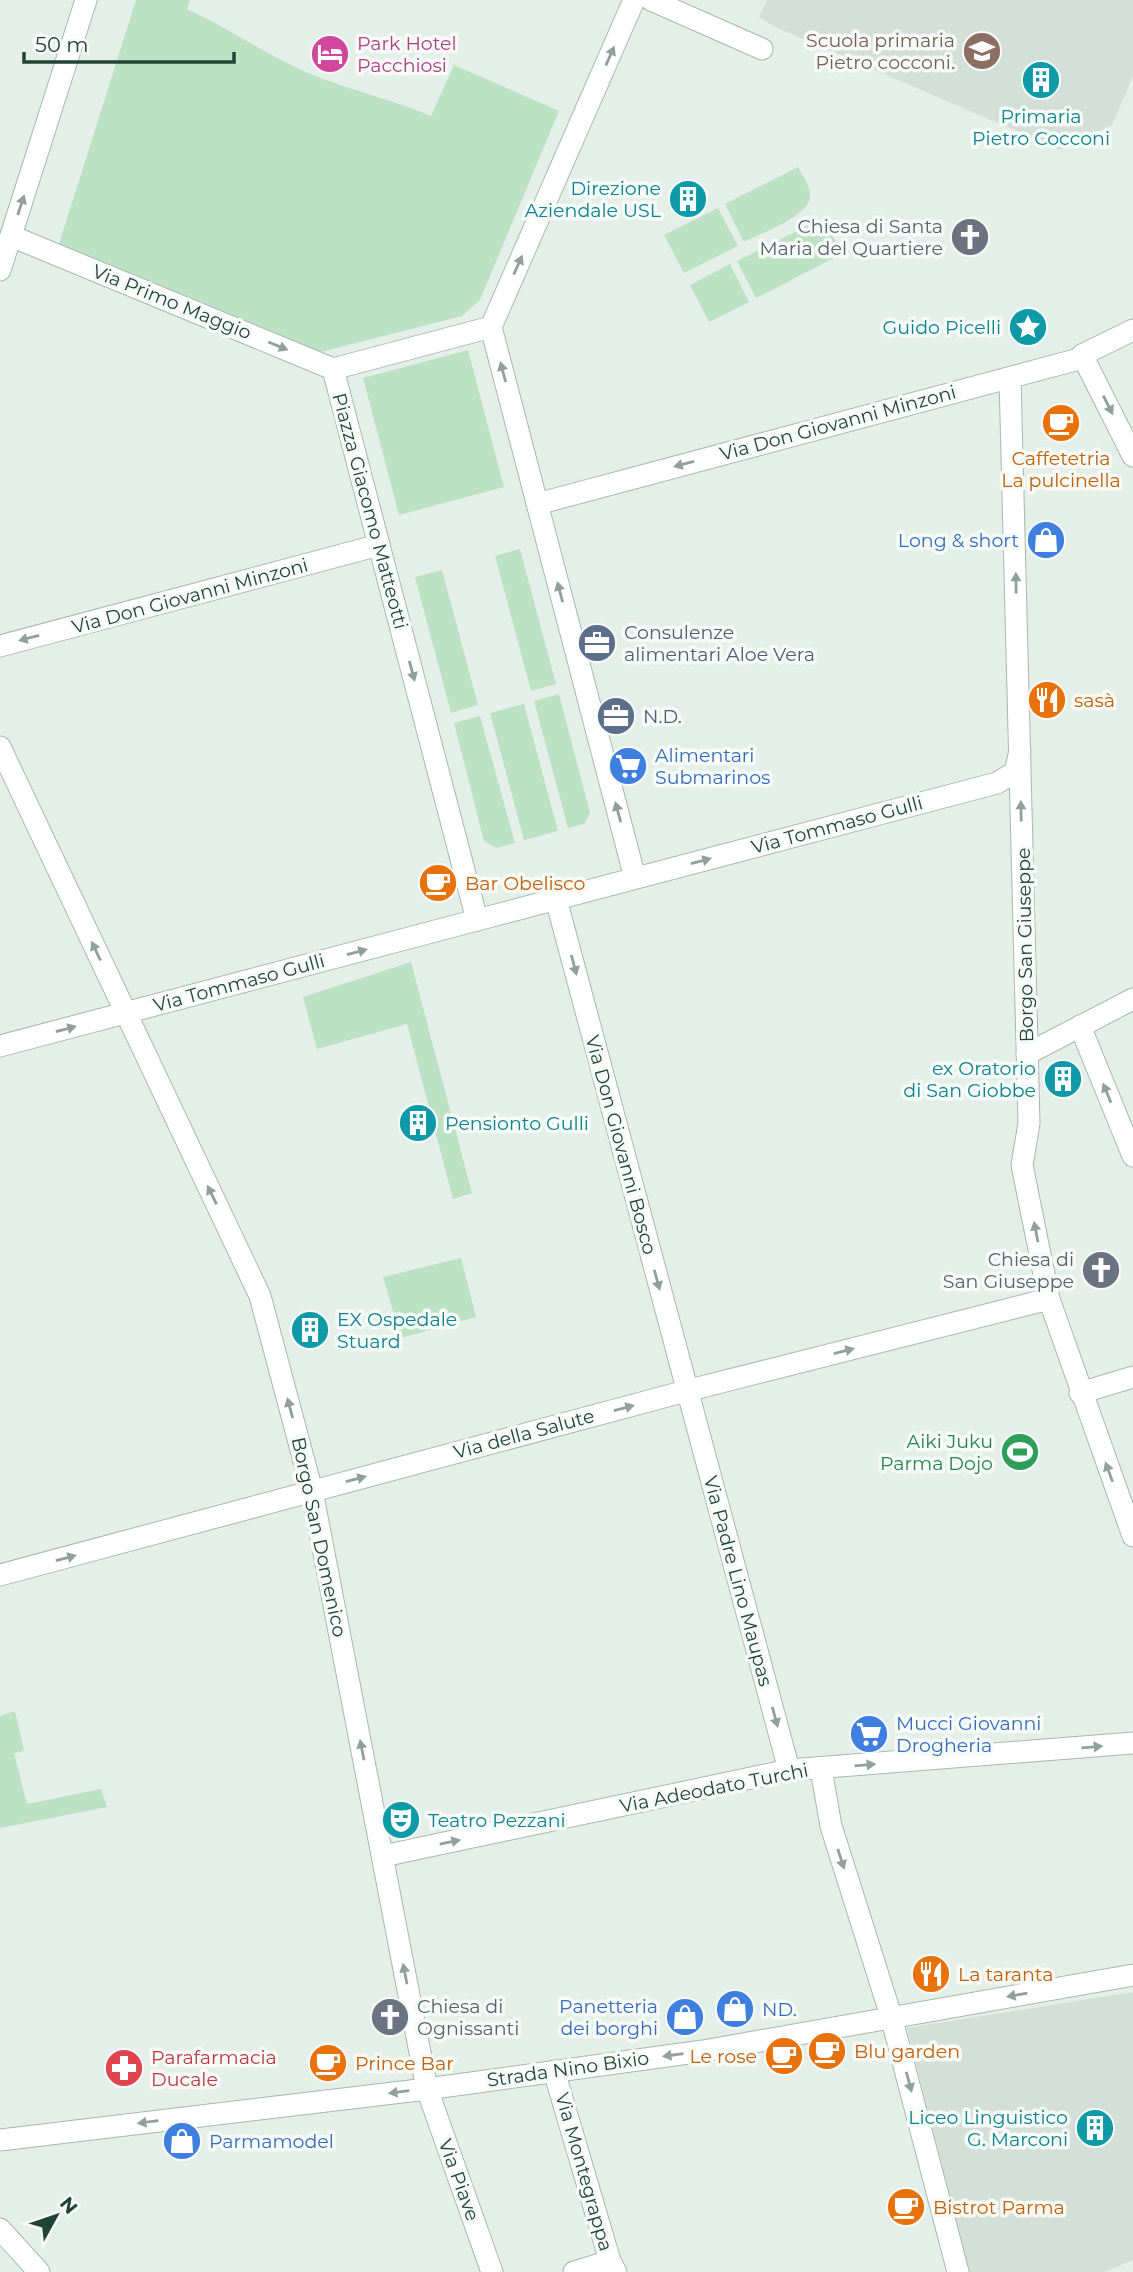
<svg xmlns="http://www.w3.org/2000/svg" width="1133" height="2272" viewBox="0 0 1133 2272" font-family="Montserrat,sans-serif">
  <rect width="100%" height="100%" fill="#e5efea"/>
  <g fill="#d3dfd8">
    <path d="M767,0H1133V76L1112,125L1060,150L773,26L759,17Z"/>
    <path d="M1133,1992V2260L1104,2272H969L907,2028Z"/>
  </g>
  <g fill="#bce1c3">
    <path d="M136,0H190L187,9C224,26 258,49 295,67C338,88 387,97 431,116L454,65L559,111L480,300L462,316L321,352L59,244Z"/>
    <path d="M798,167C803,176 811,187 810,197C809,216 760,234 744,242L725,204Z"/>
    <path d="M718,208L738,246L684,273L664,235Z"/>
    <path d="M811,224C830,225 835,239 842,254L756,298L737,261Z"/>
    <path d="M730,264L749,302L709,322L690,285Z"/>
    <path d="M468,350L504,487L399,515L363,378Z"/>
    <path d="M520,549L556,684L531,691L495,556Z"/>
    <path d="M442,570L478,705L451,713L415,577Z"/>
    <path d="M559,694L590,813L584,824L568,828L534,701Z"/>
    <path d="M524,704L558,831L524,840L490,713Z"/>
    <path d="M480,716L515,843L496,848L484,841L454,723Z"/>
    <path d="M411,962L472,1193L453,1199L407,1024L317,1049L303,997Z"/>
    <path d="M461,1258L476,1317L401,1338L383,1277Z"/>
    <path d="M15,1711L24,1751L14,1753L27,1804L101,1789L107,1807L0,1828V1716Z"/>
  </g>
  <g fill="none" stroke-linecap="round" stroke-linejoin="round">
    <g stroke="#a7b8b1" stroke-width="23">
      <g id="minor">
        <path d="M651,0L762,49"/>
        <path d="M11,236L333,369"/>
        <path d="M491,327L634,0"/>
        <path d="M1082,355L1133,456"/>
        <path d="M1010,378L1029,1123L1022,1165L1049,1299L1133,1536"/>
        <path d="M537,504L1079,359L1082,355L1133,330"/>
        <path d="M0,646L379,545"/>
        <path d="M0,747L260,1296L312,1491L427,2089L492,2272"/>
        <path d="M635,878L491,327L333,369L477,920L997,783L1015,772L1020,751"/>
        <path d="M556,899L789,1770"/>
        <path d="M1080,1026L1133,1156"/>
        <path d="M0,1046L477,920"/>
        <path d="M1027,1054L1133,999"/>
        <path d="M1080,1393L1133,1377"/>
        <path d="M0,1575L686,1391L1049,1299"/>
        <path d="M821,1769L831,1826L891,2016L958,2272"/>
        <path d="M383,1856L789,1770L1133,1743"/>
        <path d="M554,2071L610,2261L616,2272"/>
        <path d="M0,2140L427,2089L703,2051L1133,1975"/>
        <path d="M0,2229L39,2272"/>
        <path d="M574,2272L610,2261"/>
      </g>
    </g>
    <g stroke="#a2bcb1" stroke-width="23">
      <path id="secondary" d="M0,270L86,0"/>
    </g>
    <use href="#minor" stroke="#fff" stroke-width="21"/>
    <use href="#secondary" stroke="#fff" stroke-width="21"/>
  </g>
  <defs><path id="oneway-solid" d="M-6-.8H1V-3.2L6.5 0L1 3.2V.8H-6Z" transform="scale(1.75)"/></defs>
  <g fill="#90a19b">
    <use href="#oneway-solid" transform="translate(610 56) rotate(-66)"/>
    <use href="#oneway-solid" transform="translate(21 205) rotate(-72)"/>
    <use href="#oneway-solid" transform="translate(518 265) rotate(-66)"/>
    <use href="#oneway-solid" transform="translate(278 346) rotate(22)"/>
    <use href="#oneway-solid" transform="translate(503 372) rotate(-105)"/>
    <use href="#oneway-solid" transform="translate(1108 405) rotate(63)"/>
    <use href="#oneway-solid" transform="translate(684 464) rotate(165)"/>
    <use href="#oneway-solid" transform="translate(1016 583) rotate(-91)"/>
    <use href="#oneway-solid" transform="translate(560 592) rotate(-105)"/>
    <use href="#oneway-solid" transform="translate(29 638) rotate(165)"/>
    <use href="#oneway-solid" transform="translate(412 671) rotate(75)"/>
    <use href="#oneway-solid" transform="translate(1021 811) rotate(-91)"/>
    <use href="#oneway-solid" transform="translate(618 812) rotate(-105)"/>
    <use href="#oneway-solid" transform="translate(701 861) rotate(-15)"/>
    <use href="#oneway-solid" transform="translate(96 951) rotate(-115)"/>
    <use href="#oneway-solid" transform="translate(357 952) rotate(-15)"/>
    <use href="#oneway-solid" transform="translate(574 965) rotate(75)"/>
    <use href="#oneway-solid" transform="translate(66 1029) rotate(-15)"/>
    <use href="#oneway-solid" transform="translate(1107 1093) rotate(-112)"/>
    <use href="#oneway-solid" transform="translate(212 1195) rotate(-116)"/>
    <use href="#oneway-solid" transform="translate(1036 1232) rotate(-101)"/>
    <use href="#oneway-solid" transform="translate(657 1280) rotate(75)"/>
    <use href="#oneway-solid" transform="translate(844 1351) rotate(-14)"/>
    <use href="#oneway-solid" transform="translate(290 1408) rotate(-105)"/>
    <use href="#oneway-solid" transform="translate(624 1408) rotate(-15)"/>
    <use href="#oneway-solid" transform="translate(1109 1472) rotate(-110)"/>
    <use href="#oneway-solid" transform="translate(356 1479) rotate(-15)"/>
    <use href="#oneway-solid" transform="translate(66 1558) rotate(-15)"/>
    <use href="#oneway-solid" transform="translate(775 1717) rotate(75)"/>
    <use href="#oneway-solid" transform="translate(1092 1747) rotate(-5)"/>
    <use href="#oneway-solid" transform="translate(362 1750) rotate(-101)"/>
    <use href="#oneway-solid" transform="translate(865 1765) rotate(-5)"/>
    <use href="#oneway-solid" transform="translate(450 1842) rotate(-12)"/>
    <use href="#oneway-solid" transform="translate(841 1859) rotate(72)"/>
    <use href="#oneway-solid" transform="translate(405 1974) rotate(-101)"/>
    <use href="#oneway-solid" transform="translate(1017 1995) rotate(170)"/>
    <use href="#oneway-solid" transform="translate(673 2055) rotate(172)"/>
    <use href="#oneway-solid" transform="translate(909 2082) rotate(75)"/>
    <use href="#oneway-solid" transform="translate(399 2092) rotate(173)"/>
    <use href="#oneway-solid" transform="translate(148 2122) rotate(173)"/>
  </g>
  <defs>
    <g id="school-disc" transform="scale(2.0125)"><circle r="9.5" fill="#8d6e63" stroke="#f6fbf8"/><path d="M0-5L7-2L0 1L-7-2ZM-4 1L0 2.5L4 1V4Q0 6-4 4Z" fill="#fff"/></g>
    <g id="hotel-disc" transform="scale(2.0125)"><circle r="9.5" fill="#d1479c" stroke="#f6fbf8"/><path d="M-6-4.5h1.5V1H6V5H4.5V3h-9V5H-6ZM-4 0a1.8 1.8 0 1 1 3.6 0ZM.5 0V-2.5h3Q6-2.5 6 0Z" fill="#fff"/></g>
    <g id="building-disc" transform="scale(2.0125)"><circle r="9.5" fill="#0f9aa8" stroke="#f6fbf8"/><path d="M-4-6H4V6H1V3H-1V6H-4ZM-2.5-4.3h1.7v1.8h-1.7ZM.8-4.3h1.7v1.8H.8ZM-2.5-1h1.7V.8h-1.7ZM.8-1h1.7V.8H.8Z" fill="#fff"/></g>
    <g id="church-disc" transform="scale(2.0125)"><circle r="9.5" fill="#6b7280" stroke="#f6fbf8"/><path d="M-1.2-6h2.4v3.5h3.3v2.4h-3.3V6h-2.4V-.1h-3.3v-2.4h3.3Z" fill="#fff"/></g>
    <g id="sight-disc" transform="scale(2.0125)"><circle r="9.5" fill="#0f9aa8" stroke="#f6fbf8"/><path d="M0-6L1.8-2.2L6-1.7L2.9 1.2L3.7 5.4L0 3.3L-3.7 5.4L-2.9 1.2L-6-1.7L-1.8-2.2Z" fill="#fff"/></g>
    <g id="cafe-disc" transform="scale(2.0125)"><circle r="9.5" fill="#e8710a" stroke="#f6fbf8"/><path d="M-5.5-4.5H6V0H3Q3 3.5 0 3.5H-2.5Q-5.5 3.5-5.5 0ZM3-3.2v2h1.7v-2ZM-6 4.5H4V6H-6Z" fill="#fff"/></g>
    <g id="shop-disc" transform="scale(2.0125)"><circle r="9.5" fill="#3f7fe0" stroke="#f6fbf8"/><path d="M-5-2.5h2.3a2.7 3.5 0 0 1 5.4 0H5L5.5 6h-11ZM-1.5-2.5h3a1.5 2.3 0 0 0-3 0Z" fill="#fff"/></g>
    <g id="office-disc" transform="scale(2.0125)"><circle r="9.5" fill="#5c6f8a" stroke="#f6fbf8"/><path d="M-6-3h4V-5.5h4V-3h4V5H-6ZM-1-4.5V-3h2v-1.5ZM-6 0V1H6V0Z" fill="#fff"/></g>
    <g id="restaurant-disc" transform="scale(2.0125)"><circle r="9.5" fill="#e8710a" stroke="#f6fbf8"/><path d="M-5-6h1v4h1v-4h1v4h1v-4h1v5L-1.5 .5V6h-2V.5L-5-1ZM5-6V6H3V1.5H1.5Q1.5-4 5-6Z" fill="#fff"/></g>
    <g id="supermarket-disc" transform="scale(2.0125)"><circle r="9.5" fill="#3f7fe0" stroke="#f6fbf8"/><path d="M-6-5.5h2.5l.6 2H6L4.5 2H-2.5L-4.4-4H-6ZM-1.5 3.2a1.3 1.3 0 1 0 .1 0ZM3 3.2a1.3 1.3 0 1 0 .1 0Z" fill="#fff"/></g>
    <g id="stadium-disc" transform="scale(2.0125)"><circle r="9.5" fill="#2e9e5b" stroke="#f6fbf8"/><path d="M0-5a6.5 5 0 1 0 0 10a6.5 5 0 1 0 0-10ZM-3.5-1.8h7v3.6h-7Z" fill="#fff"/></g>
    <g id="theatre-disc" transform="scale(2.0125)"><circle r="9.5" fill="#0f9aa8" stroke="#f6fbf8"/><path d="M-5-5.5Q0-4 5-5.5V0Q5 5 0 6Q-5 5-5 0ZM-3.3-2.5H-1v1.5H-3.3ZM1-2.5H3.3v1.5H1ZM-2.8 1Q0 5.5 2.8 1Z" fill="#fff"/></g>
    <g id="pharmacy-disc" transform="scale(2.0125)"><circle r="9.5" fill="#e0444e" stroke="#f6fbf8"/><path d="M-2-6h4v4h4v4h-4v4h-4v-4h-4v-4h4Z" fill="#fff"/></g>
  </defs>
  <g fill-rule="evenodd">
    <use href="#school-disc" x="982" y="51"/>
    <use href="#hotel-disc" x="330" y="54"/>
    <use href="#building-disc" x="1041" y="80"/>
    <use href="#building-disc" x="688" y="199"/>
    <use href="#church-disc" x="970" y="237"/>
    <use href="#sight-disc" x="1028" y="327"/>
    <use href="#cafe-disc" x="1061" y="423"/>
    <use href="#shop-disc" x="1046" y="540"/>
    <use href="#office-disc" x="597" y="643"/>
    <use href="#restaurant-disc" x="1047" y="700"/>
    <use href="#office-disc" x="616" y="716"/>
    <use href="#supermarket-disc" x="628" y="766"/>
    <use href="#cafe-disc" x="438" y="883"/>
    <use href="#building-disc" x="1063" y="1079"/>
    <use href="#building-disc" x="418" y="1123"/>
    <use href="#church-disc" x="1101" y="1270"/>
    <use href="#building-disc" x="310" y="1330"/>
    <use href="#stadium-disc" x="1020" y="1452"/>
    <use href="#supermarket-disc" x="869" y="1734"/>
    <use href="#theatre-disc" x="401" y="1820"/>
    <use href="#restaurant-disc" x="931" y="1974"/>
    <use href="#shop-disc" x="735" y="2009"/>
    <use href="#church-disc" x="390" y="2017"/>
    <use href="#shop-disc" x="685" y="2017"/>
    <use href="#cafe-disc" x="827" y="2051"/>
    <use href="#cafe-disc" x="784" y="2056"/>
    <use href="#cafe-disc" x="328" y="2063"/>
    <use href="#pharmacy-disc" x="124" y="2068"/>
    <use href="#building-disc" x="1095" y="2128"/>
    <use href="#shop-disc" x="182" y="2141"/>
    <use href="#cafe-disc" x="906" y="2207"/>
  </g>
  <g text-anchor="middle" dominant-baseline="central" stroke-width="7" stroke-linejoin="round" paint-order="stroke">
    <g font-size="19" fill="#785e54" stroke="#f6fbf8" text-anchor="end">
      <text x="955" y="40">Scuola primaria<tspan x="955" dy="22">Pietro cocconi.</tspan></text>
    </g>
    <g font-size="19" fill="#b23c85" stroke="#f6fbf8" text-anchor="start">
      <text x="357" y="43">Park Hotel<tspan x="357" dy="22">Pacchiosi</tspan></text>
    </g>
    <g font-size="19" fill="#0d838f" stroke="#f6fbf8" text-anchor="end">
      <text x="1041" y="116" text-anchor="middle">Primaria<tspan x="1041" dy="22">Pietro Cocconi</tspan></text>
      <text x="661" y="188">Direzione<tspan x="661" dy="22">Aziendale USL</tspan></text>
      <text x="1001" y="327">Guido Picelli</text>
      <text x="1036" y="1068">ex Oratorio<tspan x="1036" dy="22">di San Giobbe</tspan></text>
      <text x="445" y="1123" text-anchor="start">Pensionto Gulli</text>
      <text x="337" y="1319" text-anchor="start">EX Ospedale<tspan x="337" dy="22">Stuard</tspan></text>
      <text x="428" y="1820" text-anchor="start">Teatro Pezzani</text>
      <text x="1068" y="2117">Liceo Linguistico<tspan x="1068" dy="22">G. Marconi</tspan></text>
    </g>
    <g font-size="19" fill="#5b616d" stroke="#f6fbf8" text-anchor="end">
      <text x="943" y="226">Chiesa di Santa<tspan x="943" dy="22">Maria del Quartiere</tspan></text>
      <text x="1074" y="1259">Chiesa di<tspan x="1074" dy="22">San Giuseppe</tspan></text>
      <text x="417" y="2006" text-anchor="start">Chiesa di<tspan x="417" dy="22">Ognissanti</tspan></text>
    </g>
    <g font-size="19" fill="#224337" stroke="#f6fbf8">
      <text transform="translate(172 302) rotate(22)">Via Primo Maggio</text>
      <text transform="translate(838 423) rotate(-15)">Via Don Giovanni Minzoni</text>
      <text transform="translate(370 511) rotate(75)">Piazza Giacomo Matteotti</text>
      <text transform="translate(190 596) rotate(-15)">Via Don Giovanni Minzoni</text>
      <text transform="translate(837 825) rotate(-15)">Via Tommaso Gulli</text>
      <text transform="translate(1025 945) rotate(-91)">Borgo San Giuseppe</text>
      <text transform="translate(239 983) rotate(-15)">Via Tommaso Gulli</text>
      <text transform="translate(621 1145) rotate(75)">Via Don Giovanni Bosco</text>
      <text transform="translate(524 1434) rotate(-15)">Via della Salute</text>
      <text transform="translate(319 1537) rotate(78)">Borgo San Domenico</text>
      <text transform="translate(738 1581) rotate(75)">Via Padre Lino Maupas</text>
      <text transform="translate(714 1788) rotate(-11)">Via Adeodato Turchi</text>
      <text transform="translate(568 2069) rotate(-8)">Strada Nino Bixio</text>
      <text transform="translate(584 2172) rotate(74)">Via Montegrappa</text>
      <text transform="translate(459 2180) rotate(70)">Via Piave</text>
    </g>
    <g font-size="19" fill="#c56008" stroke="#f6fbf8" text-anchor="start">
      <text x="1061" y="458" text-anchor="middle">Caffetetria<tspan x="1061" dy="22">La pulcinella</tspan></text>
      <text x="1074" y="700">sasà</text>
      <text x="465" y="883">Bar Obelisco</text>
      <text x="958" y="1974">La taranta</text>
      <text x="854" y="2051">Blu garden</text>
      <text x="757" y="2056" text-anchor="end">Le rose</text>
      <text x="355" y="2063">Prince Bar</text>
      <text x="933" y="2207">Bistrot Parma</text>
    </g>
    <g font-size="19" fill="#366cbe" stroke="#f6fbf8" text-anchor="start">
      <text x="1019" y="540" text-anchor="end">Long &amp; short</text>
      <text x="655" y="755">Alimentari<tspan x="655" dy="22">Submarinos</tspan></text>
      <text x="896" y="1723">Mucci Giovanni<tspan x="896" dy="22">Drogheria</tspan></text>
      <text x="658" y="2006" text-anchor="end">Panetteria<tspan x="658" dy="22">dei borghi</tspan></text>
      <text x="762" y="2009">ND.</text>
      <text x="209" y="2141">Parmamodel</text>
    </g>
    <g font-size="19" fill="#4e5e75" stroke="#f6fbf8" text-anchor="start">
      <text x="624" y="632">Consulenze<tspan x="624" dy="22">alimentari Aloe Vera</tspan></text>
      <text x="643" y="716">N.D.</text>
    </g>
    <g font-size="19" fill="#27864d" stroke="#f6fbf8" text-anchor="end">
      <text x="993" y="1441">Aiki Juku<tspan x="993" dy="22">Parma Dojo</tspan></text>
    </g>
    <g font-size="19" fill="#be3a42" stroke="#f6fbf8" text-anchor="start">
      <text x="151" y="2057">Parafarmacia<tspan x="151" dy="22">Ducale</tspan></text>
    </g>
  </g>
  <g transform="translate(56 2216) rotate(50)" stroke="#f6fbf8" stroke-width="5" paint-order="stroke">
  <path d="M0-5L12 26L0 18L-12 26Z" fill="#224337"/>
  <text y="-10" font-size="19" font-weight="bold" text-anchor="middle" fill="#224337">N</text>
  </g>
  <path d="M24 52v10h210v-10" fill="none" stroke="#224337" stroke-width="3.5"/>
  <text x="35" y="52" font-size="21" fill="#224337" stroke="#f6fbf8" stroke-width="5" paint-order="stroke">50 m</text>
</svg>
